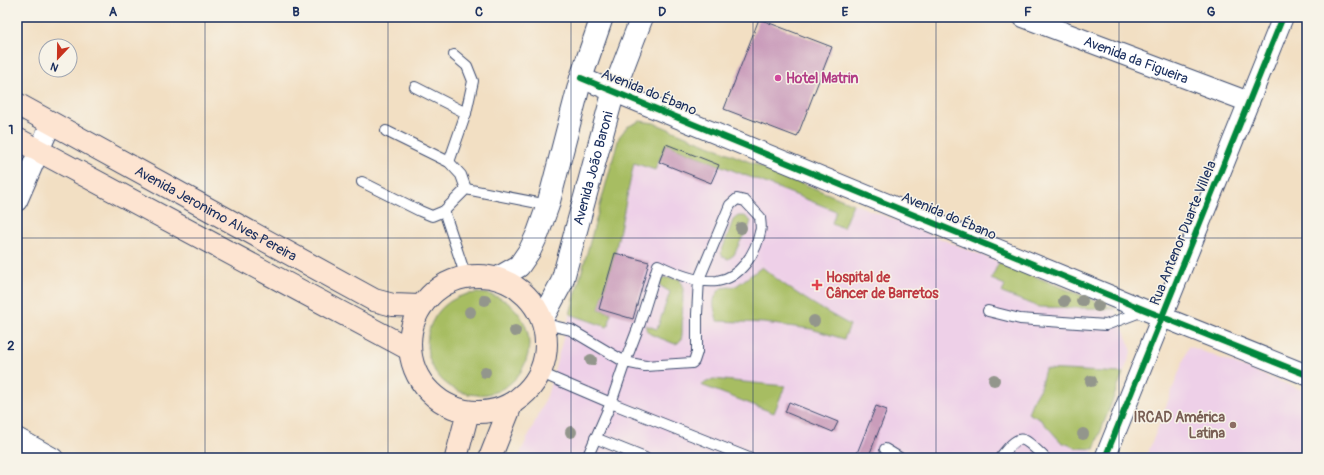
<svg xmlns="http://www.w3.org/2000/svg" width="1324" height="475" viewBox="0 0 1324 475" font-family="Pangolin,sans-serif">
  <rect width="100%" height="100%" fill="#f7f3e8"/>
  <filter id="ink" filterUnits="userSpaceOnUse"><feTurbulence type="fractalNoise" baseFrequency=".025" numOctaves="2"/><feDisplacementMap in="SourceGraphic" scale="8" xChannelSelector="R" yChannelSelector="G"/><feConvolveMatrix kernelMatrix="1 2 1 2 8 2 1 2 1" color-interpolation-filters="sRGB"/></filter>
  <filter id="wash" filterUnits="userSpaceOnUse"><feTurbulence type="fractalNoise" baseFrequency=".012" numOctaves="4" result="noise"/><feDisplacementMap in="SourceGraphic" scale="16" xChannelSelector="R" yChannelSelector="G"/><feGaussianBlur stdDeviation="0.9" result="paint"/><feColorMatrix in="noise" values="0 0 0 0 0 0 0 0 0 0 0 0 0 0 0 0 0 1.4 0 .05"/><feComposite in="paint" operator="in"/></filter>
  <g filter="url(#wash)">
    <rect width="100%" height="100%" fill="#f2dfc3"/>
    <g fill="#eed0e8">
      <path d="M640,121L654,123L1115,309L1132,351L1090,458H518L547,396L619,137L627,127Z"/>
      <path d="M1189,346L1307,392V458H1146Z"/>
    </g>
    <g fill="#a7bd62" stroke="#617660">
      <path d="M640,121L654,123L853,204L843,228L832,223L836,211L666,144L655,170L634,163L615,253L599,309L611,313L609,325L607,327L570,314L619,137L627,127Z"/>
      <path d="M738,216H745L751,221L748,230L742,238L734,255L728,259L723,257L721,253L733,220Z"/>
      <path d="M999,262L1115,309L1039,307L1002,293L1005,285L991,279Z"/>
      <path d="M762,267C789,290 819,308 850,325L844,339L811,329L764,323L717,321C714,305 710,301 721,288L736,286Z"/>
      <path d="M661,277L680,279L683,289L682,335L681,340L678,343L675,344L650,334L647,331L645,325L657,329L670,292L659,285Z"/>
      <circle cx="478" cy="344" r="51"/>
      <path d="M1045,369L1123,373L1094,449L1077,448L1061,442L1041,420L1028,413L1033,400L1040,388Z"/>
      <path d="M713,379L785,386L774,413L701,385Z"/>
    </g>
    <g id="blocks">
      <g fill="#ca9dbb">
        <path d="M759,19L832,47L797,137L724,109Z"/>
        <path d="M666,144L719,165L711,183L659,162Z"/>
        <path d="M615,253L649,262L633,319L599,309Z"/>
        <path d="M789,402L838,422L833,432L785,412Z"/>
        <path d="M876,406L887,410L868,458H855Z"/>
      </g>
    </g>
  </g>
  <g filter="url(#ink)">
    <use href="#blocks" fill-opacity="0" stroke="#3b496d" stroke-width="1"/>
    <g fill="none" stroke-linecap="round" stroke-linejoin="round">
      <g stroke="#3b496d" stroke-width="12">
        <g id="service">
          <path d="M415,87L466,113"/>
          <path d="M386,131L449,162L461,175L466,189"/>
          <path d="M449,162L466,113L473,81L467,66L454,55"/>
          <path d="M362,182L420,211L432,216L444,211L466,189L548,205"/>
          <path d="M444,211L466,277"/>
          <path d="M988,311L1020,319L1106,325L1143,311"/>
          <path d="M545,324L571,330L625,362L645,366L692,363L694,361L697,352V314L699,279L730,205L737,199L745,201L760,217C760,222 762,228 760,232C756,253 740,278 717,281C697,283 676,274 658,265L640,323L625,362L611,403L587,458"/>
          <path d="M541,373L611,403L749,458"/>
          <path d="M595,438L645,458"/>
          <path d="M885,449L900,458"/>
          <path d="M1000,458C1021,431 1022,436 1045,458"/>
        </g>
      </g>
      <g stroke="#3b496d" stroke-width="22">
        <g id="minor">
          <path id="s1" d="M1023,17L1249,102"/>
          <path d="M581,78L1145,310L1307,375"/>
          <path d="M17,201L51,123"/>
          <path d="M17,438L53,458"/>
          <path d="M1105,458L1283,17"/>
        </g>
      </g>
      <g stroke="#3b496d" stroke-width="24">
        <g id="tertiary">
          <path d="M498,278L519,266L530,250L538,233L548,205L581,78L602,17"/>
          <path id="s2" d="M542,319L562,282L614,90L642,17"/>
        </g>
      </g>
      <g stroke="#3b496d" stroke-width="24">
        <g id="secondary">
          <path id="s3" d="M17,104L374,300L393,305L420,306"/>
          <path d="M17,139L409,349"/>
          <circle cx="478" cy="344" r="68"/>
          <path d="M456,458L468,412"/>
          <path d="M490,458L511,405"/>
        </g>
      </g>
      <use href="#service" stroke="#fff" stroke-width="10"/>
      <use href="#minor" stroke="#fff" stroke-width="20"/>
      <use href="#tertiary" stroke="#fff" stroke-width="22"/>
      <use href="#secondary" stroke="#fde4d1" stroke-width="22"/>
      <g stroke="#f7f3e8" stroke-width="8">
        <g id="cycleway">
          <path d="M581,78L1145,310L1307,375"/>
          <path d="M1105,458L1283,17"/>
        </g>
      </g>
      <use href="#cycleway" stroke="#00873e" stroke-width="6"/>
    </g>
    <g fill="#93968c">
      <circle cx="741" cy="228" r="6"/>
      <circle cx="485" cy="300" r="6"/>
      <circle cx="1064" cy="301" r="6"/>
      <circle cx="1082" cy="301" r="6"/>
      <circle cx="1098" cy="306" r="6"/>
      <circle cx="470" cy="312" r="6"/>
      <circle cx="814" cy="321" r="6"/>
      <circle cx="515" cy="331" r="6"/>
      <circle cx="591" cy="360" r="6"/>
      <circle cx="485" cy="372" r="6"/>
      <circle cx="994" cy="380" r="6"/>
      <circle cx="1091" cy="381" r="6"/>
      <circle cx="571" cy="432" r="6"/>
      <circle cx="1083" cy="434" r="6"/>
    </g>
  </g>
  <path fill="none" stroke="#1b2f5e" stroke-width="1" stroke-opacity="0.55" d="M205,17V458M388,17V458M571,17V458M753,17V458M936,17V458M1119,17V458M17,238H1307"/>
  <circle fill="#d1479c" stroke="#f7f3e8" stroke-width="1.5" cx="778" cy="78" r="4"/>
  <path fill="#e0444e" stroke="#f7f3e8" stroke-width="1.5" d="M815 279h4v4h4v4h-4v4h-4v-4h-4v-4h4z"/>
  <circle fill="#8d6e63" stroke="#f7f3e8" stroke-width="1.5" cx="1233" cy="425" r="4"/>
  <g text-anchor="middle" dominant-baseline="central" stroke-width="3" stroke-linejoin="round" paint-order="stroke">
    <g font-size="14" fill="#1b2f5e" stroke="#f7f3e8">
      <text stroke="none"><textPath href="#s1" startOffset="121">Avenida da Figueira</textPath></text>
      <text transform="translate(649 92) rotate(22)">Avenida do Ébano</text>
      <text stroke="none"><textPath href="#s2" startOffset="160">Avenida João Baroni</textPath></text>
      <text stroke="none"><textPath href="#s3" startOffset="227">Avenida Jeronimo Alves Pereira</textPath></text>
      <text transform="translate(949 216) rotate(23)">Avenida do Ébano</text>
      <text transform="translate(1183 233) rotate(-68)">Rua Antenor Duarte Villela</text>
    </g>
    <g font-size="14" font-weight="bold" fill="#b23c85" stroke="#f7f3e8" text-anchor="start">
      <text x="786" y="78">Hotel Matrin</text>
    </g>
    <g font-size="14" font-weight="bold" fill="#be3a42" stroke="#f7f3e8" text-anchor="start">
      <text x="826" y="277">Hospital de<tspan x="826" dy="16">Câncer de Barretos</tspan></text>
    </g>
    <g font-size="14" font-weight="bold" fill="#785e54" stroke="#f7f3e8" text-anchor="end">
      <text x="1225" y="417">IRCAD América<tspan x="1225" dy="16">Latina</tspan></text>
    </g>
  </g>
  <rect width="1324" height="475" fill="none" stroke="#f7f3e8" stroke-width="44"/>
  <g transform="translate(58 58) rotate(202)"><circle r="19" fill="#f7f3e8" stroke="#9fa5b1"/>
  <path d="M0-3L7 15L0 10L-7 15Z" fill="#c8321e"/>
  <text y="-6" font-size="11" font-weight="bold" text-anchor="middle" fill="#1b2f5e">N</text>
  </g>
  <rect x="22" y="22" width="1280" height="431" fill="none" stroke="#1b2f5e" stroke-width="1.5"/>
  <g font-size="13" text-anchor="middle" font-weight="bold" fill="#1b2f5e">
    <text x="113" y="16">A</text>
    <text x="296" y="16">B</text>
    <text x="479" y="16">C</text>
    <text x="662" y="16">D</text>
    <text x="845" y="16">E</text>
    <text x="1028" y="16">F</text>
    <text x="1211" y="16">G</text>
    <text x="11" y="134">1</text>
    <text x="11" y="350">2</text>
  </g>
</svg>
